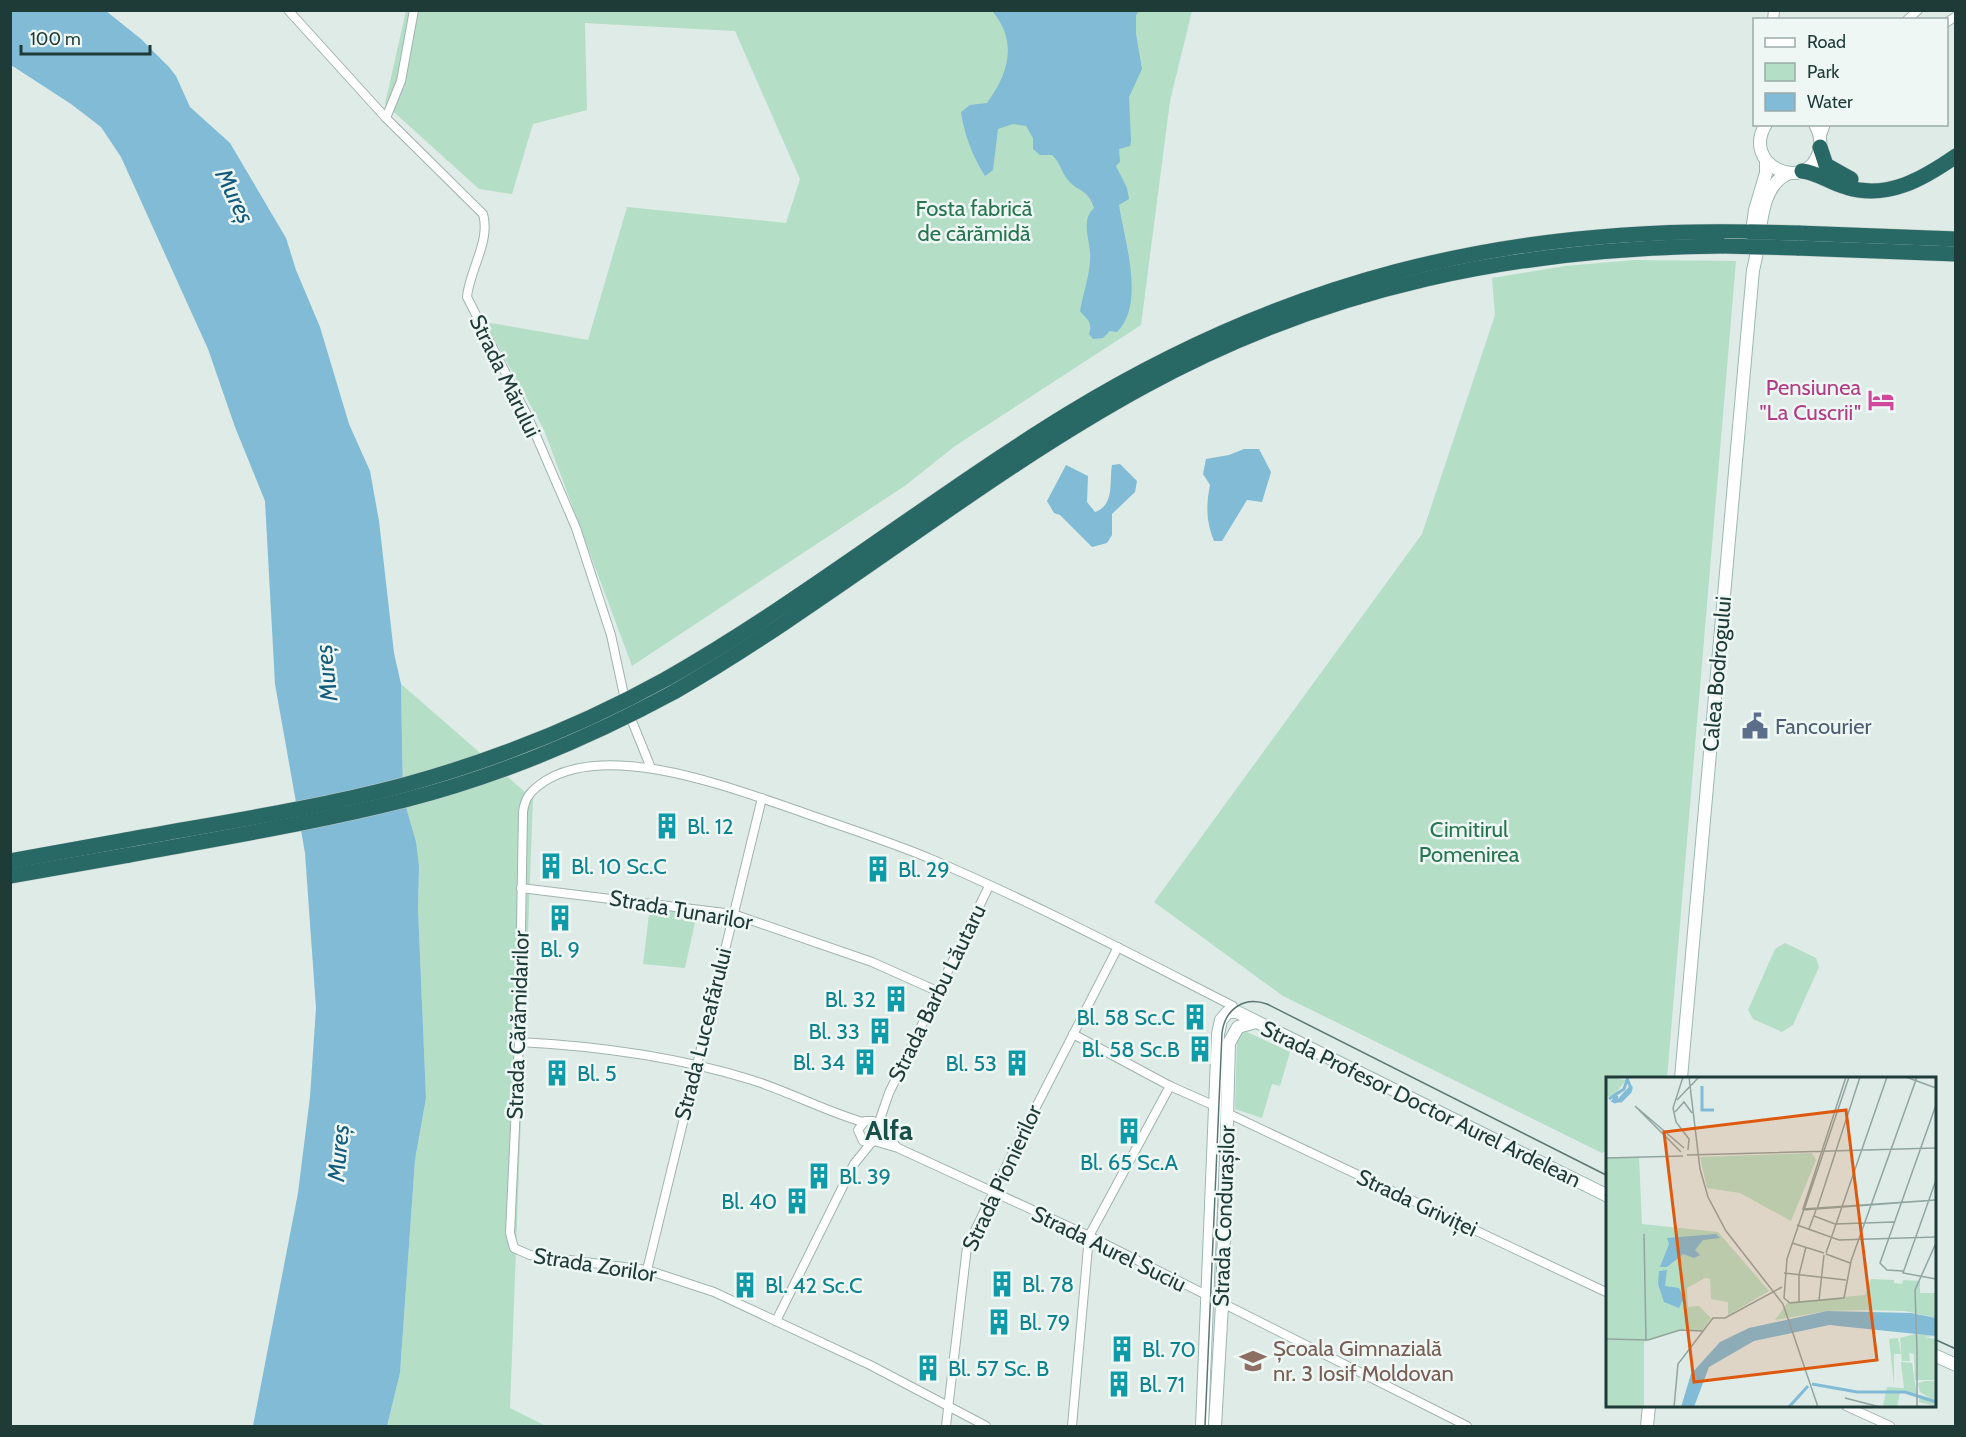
<svg xmlns="http://www.w3.org/2000/svg" width="1966" height="1437" viewBox="0 0 1966 1437" font-family="Cabin,sans-serif">
  <rect width="100%" height="100%" fill="#deebe7"/>
  <g fill="#b5dec6">
    <path d="M406,11H1192L1170,101L1141,325L955,446L906,485L632,666L544,430L485,322L588,340L627,207L786,223L800,179L735,31L585,23L587,110L533,124L512,194L479,189L385,104Z"/>
    <path d="M1635,260L1736,261L1667,1078H1608L1607,1150L1602,1153L1283,996L1154,902L1422,534L1495,315L1492,278L1565,266Z"/>
    <path d="M401,684L533,799L510,1408L546,1426H387L400,1373L415,1160L426,1098L418,908L419,866L403,797Z"/>
    <path d="M650,906L697,913L685,968L643,964Z"/>
    <path d="M1785,943L1816,958L1819,967L1793,1025L1782,1032L1753,1019L1748,1010L1775,949Z"/>
    <path d="M1247,1032L1290,1052L1280,1086L1272,1084L1262,1118L1235,1109L1237,1040L1241,1034Z"/>
  </g>
  <g fill="#81bbd5">
    <path d="M10,11H106L141,39L169,67L176,76L190,107L230,143L286,238L296,270L320,327L349,424L370,471L379,521L394,653L401,684L403,797L416,842L419,866L418,908L426,1098L415,1160L400,1373L387,1426H253L298,1193L310,1097L316,1008L305,853L275,684L265,501L235,427L208,349L121,157L101,127L71,104L11,65Z"/>
    <path d="M992,11H1139L1136,15V34L1142,69L1129,97L1131,141L1130,146L1119,149L1120,162L1116,166L1127,188L1129,199L1119,205C1124,239 1146,304 1117,332L1110,331L1103,338L1093,339L1089,334C1093,322 1087,320 1080,311C1083,294 1089,277 1090,261C1092,242 1079,222 1094,208C1088,188 1077,192 1068,180C1061,172 1062,165 1052,155H1040L1033,149V138L1026,126L1013,124L998,129L993,170L985,176C973,157 964,134 961,112L970,105L987,103C1009,73 1018,41 992,11Z"/>
    <path d="M1244,449H1259L1271,472L1262,502L1247,500L1222,541H1214C1206,521 1206,506 1210,485L1203,474L1206,459L1229,455Z"/>
    <path d="M1120,464L1137,481L1135,492L1112,514V535L1107,543L1092,547L1060,515L1054,513L1047,501L1066,465L1088,476L1087,502L1095,512C1115,505 1109,483 1112,465Z"/>
  </g>
  <g fill="none" stroke-linecap="round" stroke-linejoin="round">
    <g stroke="#a1b3af" stroke-width="10">
      <g id="minor">
        <path d="M288,10L386,118L483,214C491,241 469,271 467,297L528,417L576,528L611,635L627,709L651,768"/>
        <path d="M1907,20L1918,10"/>
        <path d="M1946,23L1956,16"/>
        <path d="M386,118L401,81L414,10"/>
        <path d="M1821,138L1826,124"/>
        <path d="M521,888L733,914L872,962L937,991"/>
        <path d="M1073,1034L1170,1086L1215,1106"/>
        <path d="M519,1042C599,1046 675,1056 752,1080C790,1092 825,1111 863,1122"/>
        <path d="M1227,1113L1608,1293"/>
        <path d="M878,1125L889,1093L989,886"/>
        <path d="M880,1131L878,1139L871,1143L863,1141L858,1130L865,1121H873L896,1146"/>
        <path d="M874,1141L898,1148L1089,1236L1467,1426"/>
        <path d="M647,1270L762,798"/>
        <path d="M776,1321L854,1164L871,1143"/>
        <path d="M1846,1406L1890,1426"/>
        <path d="M946,1426L967,1247L1017,1144L1118,947"/>
        <path d="M986,1426L870,1365L714,1292L647,1270L530,1255L514,1248L510,1233L519,1042L523,812C525,796 532,790 545,781C610,740 733,789 799,811C843,827 888,841 931,859C1034,903 1133,955 1233,1006L1235,1011"/>
        <path d="M1072,1426L1089,1236L1170,1086"/>
      </g>
    </g>
    <g stroke="#a1b3af" stroke-width="12">
      <path id="tertiary" d="M1773,20L1774,10"/>
    </g>
    <g stroke="#9cb7b1" stroke-width="14">
      <g id="secondary">
        <path d="M1766,124C1740,165 1806,195 1819,152C1822,142 1820,133 1815,124"/>
        <path d="M1751,239L1755,210L1766,173V161"/>
        <path d="M1681,1078L1753,270C1762,241 1756,185 1790,173"/>
        <path d="M1934,1355L1956,1365"/>
        <path d="M1202,1426L1218,1034L1221,1020L1228,1012H1237L1608,1196"/>
        <path d="M1215,1426L1222,1305L1229,1043L1238,1027L1256,1022"/>
        <path d="M1647,1426L1649,1406"/>
      </g>
    </g>
    <g stroke="#c0c8c7" stroke-width="16">
      <g id="motorway">
        <path d="M1820,147L1826,165L1851,179"/>
        <path d="M1802,171C1819,173 1830,183 1846,187C1887,200 1923,179 1956,156"/>
        <path d="M1798,233L1956,239"/>
        <path d="M1797,248L1956,254"/>
        <path d="M666,679C806,599 931,498 1068,414C1284,282 1499,227 1751,232"/>
        <path d="M674,692C836,598 980,476 1145,386C1328,286 1517,248 1724,246"/>
        <path d="M10,861L126,840"/>
        <path d="M10,876L129,855"/>
      </g>
    </g>
    <use href="#minor" stroke="#fff" stroke-width="8"/>
    <use href="#tertiary" stroke="#fff" stroke-width="10"/>
    <use href="#secondary" stroke="#fff" stroke-width="12"/>
    <use href="#motorway" stroke="#286965" stroke-width="15"/>
    <g stroke="#587773" stroke-width="1.5">
      <path d="M1934,1339L1956,1349"/>
      <path d="M1205,1426L1222,1033C1225,1009 1244,996 1267,1004L1608,1176"/>
    </g>
    <g stroke="#c0c8c7" stroke-width="16" stroke-linecap="butt">
      <g id="motorway-bridge">
        <path d="M1751,232L1798,233"/>
        <path d="M1724,246L1797,248"/>
        <path d="M126,840C219,823 313,809 404,785C495,760 583,725 666,679"/>
        <path d="M129,855C221,838 314,823 405,800C499,776 589,738 674,692"/>
      </g>
    </g>
    <use href="#motorway-bridge" stroke="#286965" stroke-width="15"/>
  </g>
  <defs>
    <g id="hotel-bare" transform="scale(2.07)"><path d="M-6-4.5h1.5V1H6V5H4.5V3h-9V5H-6ZM-4 0a1.8 1.8 0 1 1 3.6 0ZM.5 0V-2.5h3Q6-2.5 6 0Z" fill="#d1479c" stroke="#eef7f4" stroke-width="2.5" paint-order="stroke"/></g>
    <g id="civic-bare" transform="scale(2.07)"><path d="M-.6-6.5H3V-4.5H.6V-3L4-1V1h2V6H-6V1h2V-1L-.6-3ZM-1.2 2.5V6h2.4V2.5Z" fill="#5c6f8a" stroke="#eef7f4" stroke-width="2.5" paint-order="stroke"/></g>
    <g id="building-bare" transform="scale(2.07)"><path d="M-4-6H4V6H1V3H-1V6H-4ZM-2.5-4.3h1.7v1.8h-1.7ZM.8-4.3h1.7v1.8H.8ZM-2.5-1h1.7V.8h-1.7ZM.8-1h1.7V.8H.8Z" fill="#0f9aa8" stroke="#eef7f4" stroke-width="2.5" paint-order="stroke"/></g>
    <g id="school-bare" transform="scale(2.07)"><path d="M0-5L7-2L0 1L-7-2ZM-4 1L0 2.5L4 1V4Q0 6-4 4Z" fill="#8d6e63" stroke="#eef7f4" stroke-width="2.5" paint-order="stroke"/></g>
  </defs>
  <g fill-rule="evenodd">
    <use href="#hotel-bare" x="1881" y="400"/>
    <use href="#civic-bare" x="1755" y="726"/>
    <use href="#building-bare" x="667" y="826"/>
    <use href="#building-bare" x="551" y="866"/>
    <use href="#building-bare" x="878" y="869"/>
    <use href="#building-bare" x="560" y="918"/>
    <use href="#building-bare" x="896" y="999"/>
    <use href="#building-bare" x="1195" y="1017"/>
    <use href="#building-bare" x="880" y="1031"/>
    <use href="#building-bare" x="1200" y="1049"/>
    <use href="#building-bare" x="865" y="1062"/>
    <use href="#building-bare" x="1017" y="1063"/>
    <use href="#building-bare" x="557" y="1073"/>
    <use href="#building-bare" x="1129" y="1131"/>
    <use href="#building-bare" x="819" y="1176"/>
    <use href="#building-bare" x="797" y="1201"/>
    <use href="#building-bare" x="1002" y="1284"/>
    <use href="#building-bare" x="745" y="1285"/>
    <use href="#building-bare" x="999" y="1322"/>
    <use href="#building-bare" x="1122" y="1349"/>
    <use href="#school-bare" x="1253" y="1361"/>
    <use href="#building-bare" x="928" y="1368"/>
    <use href="#building-bare" x="1119" y="1384"/>
  </g>
  <g text-anchor="middle" dominant-baseline="central" stroke-width="5" stroke-linejoin="round" paint-order="stroke">
    <g font-size="22" fill="#267550" stroke="#eef7f4">
      <text x="974" y="208">Fosta fabrică<tspan x="974" dy="25">de cărămidă</tspan></text>
      <text x="1469" y="829">Cimitirul<tspan x="1469" dy="25">Pomenirea</tspan></text>
    </g>
    <g font-size="22" fill="#1e3b38" stroke="#eef7f4">
      <text transform="translate(505 376) rotate(64)">Strada Mărului</text>
      <text transform="translate(1717 674) rotate(-85)">Calea Bodrogului</text>
      <text transform="translate(681 910) rotate(10)">Strada Tunarilor</text>
      <text transform="translate(937 993) rotate(-64)">Strada Barbu Lăutaru</text>
      <text transform="translate(518 1025) rotate(-88)">Strada Cărămidarilor</text>
      <text transform="translate(703 1034) rotate(-76)">Strada Luceafărului</text>
      <text transform="translate(1421 1104) rotate(26)">Strada Profesor Doctor Aurel Ardelean</text>
      <text transform="translate(1002 1178) rotate(-65)">Strada Pionierilor</text>
      <text transform="translate(1417 1203) rotate(25)">Strada Griviței</text>
      <text transform="translate(1224 1216) rotate(-88)">Strada Condurașilor</text>
      <text transform="translate(1109 1249) rotate(26)">Strada Aurel Suciu</text>
      <text transform="translate(595 1265) rotate(9)">Strada Zorilor</text>
    </g>
    <g font-size="22" fill="#b23c85" stroke="#eef7f4" text-anchor="end">
      <text x="1861" y="387">Pensiunea<tspan x="1861" dy="25">"La Cuscrii"</tspan></text>
    </g>
    <g font-size="22" fill="#4e5e75" stroke="#eef7f4" text-anchor="start">
      <text x="1775" y="726">Fancourier</text>
    </g>
    <g font-size="22" fill="#0d838f" stroke="#eef7f4" text-anchor="start">
      <text x="687" y="826">Bl. 12</text>
      <text x="571" y="866">Bl. 10 Sc.C</text>
      <text x="898" y="869">Bl. 29</text>
      <text x="560" y="949" text-anchor="middle">Bl. 9</text>
      <text x="876" y="999" text-anchor="end">Bl. 32</text>
      <text x="1175" y="1017" text-anchor="end">Bl. 58 Sc.C</text>
      <text x="860" y="1031" text-anchor="end">Bl. 33</text>
      <text x="1180" y="1049" text-anchor="end">Bl. 58 Sc.B</text>
      <text x="845" y="1062" text-anchor="end">Bl. 34</text>
      <text x="997" y="1063" text-anchor="end">Bl. 53</text>
      <text x="577" y="1073">Bl. 5</text>
      <text x="1129" y="1162" text-anchor="middle">Bl. 65 Sc.A</text>
      <text x="839" y="1176">Bl. 39</text>
      <text x="777" y="1201" text-anchor="end">Bl. 40</text>
      <text x="1022" y="1284">Bl. 78</text>
      <text x="765" y="1285">Bl. 42 Sc.C</text>
      <text x="1019" y="1322">Bl. 79</text>
      <text x="1142" y="1349">Bl. 70</text>
      <text x="948" y="1368">Bl. 57 Sc. B</text>
      <text x="1139" y="1384">Bl. 71</text>
    </g>
    <g font-size="22" fill="#785e54" stroke="#eef7f4" text-anchor="start">
      <text x="1273" y="1348">Școala Gimnazială<tspan x="1273" dy="25">nr. 3 Iosif Moldovan</tspan></text>
    </g>
    <g font-size="24" font-style="italic" fill="#155b7b" stroke="#eef7f4">
      <text transform="translate(235 196) rotate(64)">Mureș</text>
      <text transform="translate(326 673) rotate(-96)">Mureș</text>
      <text transform="translate(338 1153) rotate(-85)">Mureș</text>
    </g>
    <g font-size="28" font-weight="bold" fill="#194e49" stroke="#eef7f4">
      <text x="889" y="1130">Alfa</text>
    </g>
  </g>
  <g transform="translate(1606 1077)">
    <rect width="330" height="330" fill="#deebe7"/>
    <path d="M0,0L20,3L7,20L0,19ZM206,76L210,83L185,144L134,116L101,111L94,80ZM33,80L36,147L112,155L163,214L122,238V225L105,222L104,202L99,201L81,211L82,230L93,229L105,241L96,254H70L38,265V330H0V81ZM265,202L288,203V206L296,207L297,203L314,204V216H330V241L299,234L257,233L221,234L169,243L182,225L259,218ZM309,257L330,259L318,260L330,262V303H309L308,277L303,276L304,284H296L294,261ZM292,261L295,277H288V309L283,262ZM295,285L306,286L311,319L310,326V318L294,315L291,330L277,329L281,310L298,311ZM319,304H330V325L325,322L330,329L313,325L314,318L324,321L314,315L312,306Z" fill="#b5dec6"/>
    <path d="M110,157L114,161L97,163L89,173L94,178L88,181L77,177L61,190H54L63,167L61,161ZM61,193L59,209L73,211L78,221L73,231L58,225L52,207L53,194ZM221,234L305,236L330,241V259L223,248L148,264L103,290L88,330H75L85,297L114,265L143,251Z" fill="#81bbd5"/>
    <path fill="none" stroke="#81bbd5" stroke-width="3" d="M21,1L24,9V11L25,12L24,15L15,24H11L10,23L11,19L7,24L9,25L12,24L20,15L26,9M96,9V33H108M3,22L18,12L21,3M206,307L251,315H299L330,325M183,330L202,309"/>
    <path fill="none" stroke="#91a5a1" stroke-width="1.5" d="M77,0L67,31L70,45L83,62L82,73M83,0L94,92L102,120L120,154L177,227L212,330M240,0L197,132L330,123M243,0L198,133L330,123M300,0L330,11M71,23L93,0M69,35L78,25L86,36M75,75L29,29L78,71M81,78L330,71M0,81L77,79M330,103L297,196L330,202M198,132L181,182L178,221L184,226L238,221L245,184L311,0M211,132L254,0M208,139L229,147L288,145M191,148L233,163L330,160M203,152L210,133M38,157L40,263M186,166L218,176M220,176L281,0M220,177L244,186M297,194L281,193L274,186L330,28M178,196L240,203M213,223L218,178M193,225V198L200,170M0,262L42,263L74,253L97,254M311,274L309,213L330,166M239,321L274,330M68,330L72,287L107,241H119L176,210M311,330V273"/>
    <path fill="#de580e" fill-opacity="0.15" stroke="#de580e" stroke-width="3" d="M240,33L271,283L88,305L58,55Z"/>
    <rect width="330" height="330" fill="none" stroke="#1e3b38" stroke-width="3"/>
  </g>
  <rect width="1966" height="1437" fill="none" stroke="#1e3b38" stroke-width="24"/>
  <rect x="1753" y="18" width="195" height="108" fill="#eef7f4" stroke="#9baca9" stroke-width="1.5"/>
  <rect x="1765" y="38" width="30" height="9" fill="#ffffff" stroke="#9baca9" stroke-width="1.5"/>
  <text x="1807" y="48" font-size="18" fill="#1e3b38">Road</text>
  <rect x="1765" y="63" width="30" height="18" fill="#b5dec6" stroke="#9baca9" stroke-width="1.5"/>
  <text x="1807" y="78" font-size="18" fill="#1e3b38">Park</text>
  <rect x="1765" y="93" width="30" height="18" fill="#81bbd5" stroke="#9baca9" stroke-width="1.5"/>
  <text x="1807" y="108" font-size="18" fill="#1e3b38">Water</text>
  <path d="M21 45v9h129v-9" fill="none" stroke="#1e3b38" stroke-width="3"/>
  <text x="30" y="45" font-size="18" fill="#1e3b38" stroke="#eef7f4" stroke-width="4.5" paint-order="stroke">100 m</text>
</svg>
